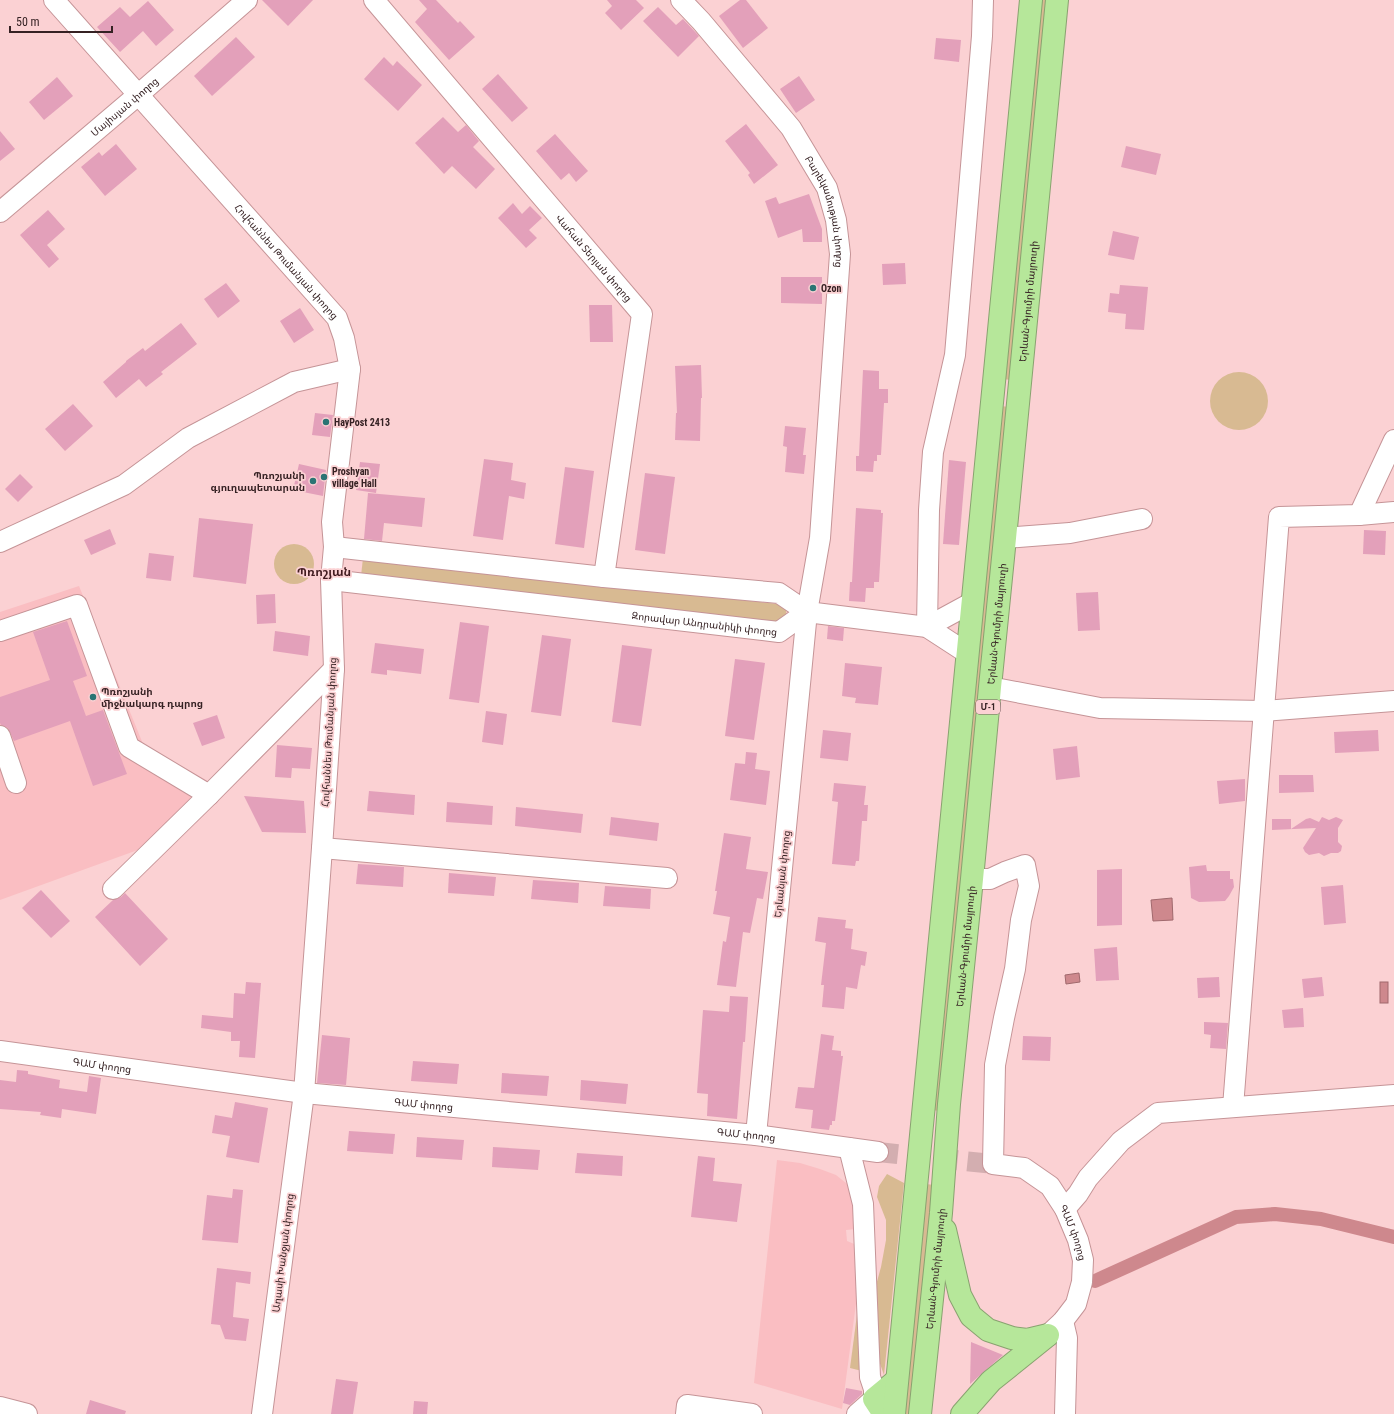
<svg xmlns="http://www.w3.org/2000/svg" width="1394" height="1414" viewBox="0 0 1394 1414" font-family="'Roboto Condensed','Noto Sans Armenian',sans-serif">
  <rect width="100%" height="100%" fill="#fbd1d3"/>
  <g fill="#fabec2">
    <path d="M79,586L143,744L211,783L146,847L0,900V612Z"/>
    <path d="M777,1160L800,1163L820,1169L836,1175L851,1187L856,1229L846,1230L847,1241L859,1246L857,1296L842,1409L754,1383Z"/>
  </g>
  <g fill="#d8ba92">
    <path d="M1039,0H1050L1012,380L1002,379Z"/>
    <circle cx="1239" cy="401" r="29"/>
    <path d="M1000,406L1010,407L940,1111L931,1110Z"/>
    <circle cx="294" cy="564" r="20"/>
    <path d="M363,558L787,605L785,624L361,576Z"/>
    <path d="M887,1174L904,1183L884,1375L878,1358L875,1289L881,1267L886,1240V1220L877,1197L879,1186Z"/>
    <path d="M925,1184L935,1185L912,1414H902Z"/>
    <path d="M861,1284L862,1371L850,1368Z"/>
  </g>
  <g fill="#ce888d" stroke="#a0696d">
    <path d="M1172,898L1173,920L1153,921L1151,900Z"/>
    <path d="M1079,973L1080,982L1066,984L1065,975Z"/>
    <rect x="1380" y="982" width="8" height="21"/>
  </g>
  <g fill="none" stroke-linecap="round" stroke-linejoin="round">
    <path stroke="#ce888d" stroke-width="14" d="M1095,1281L1236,1217L1275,1214L1321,1219L1394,1237"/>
  </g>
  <g fill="#e3a0ba">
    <path d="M262,0H313L288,26Z"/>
    <path d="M419,0H436L458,23L460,21L475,37L449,60L415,22L427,9Z"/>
    <path d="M607,0H636L644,8L621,30L605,13L612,6Z"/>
    <path d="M740,0H746L768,28L743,48L719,16Z"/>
    <path d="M148,1L174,30L156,46L143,31L120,52L97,27L120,7L130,17Z"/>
    <path d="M658,7L676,25L683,19L699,36L678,57L643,21Z"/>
    <path d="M236,37L255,57L212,96L194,76Z"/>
    <path d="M936,38L961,40L959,62L934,59Z"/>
    <path d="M384,57L393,66L397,61L422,85L398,111L364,79Z"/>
    <path d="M498,74L528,108L512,122L482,89Z"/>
    <path d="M799,76L815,100L796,113L780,89Z"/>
    <path d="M57,77L73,96L44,120L29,102Z"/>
    <path d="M443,117L458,132L466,125L479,141L473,147L495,169L476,189L452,166L444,174L415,143Z"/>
    <path d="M746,124L778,165L754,184L748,175L750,173L725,141Z"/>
    <path d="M0,131L15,149L0,161Z"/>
    <path d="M555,134L588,171L576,182L569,173L561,180L536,151Z"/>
    <path d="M116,144L137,169L105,196L81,167L99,152L102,156Z"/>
    <path d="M1126,146L1161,154L1156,175L1121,167Z"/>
    <path d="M809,194L822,229V242H803L802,229L778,238L765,201L776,197L779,204Z"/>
    <path d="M513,203L522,214L530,206L542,218L529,230L537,238L526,248L498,218Z"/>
    <path d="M48,210L65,229L47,245L59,259L49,268L20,235Z"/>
    <path d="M1113,231L1139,237L1134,260L1108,255Z"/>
    <path d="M905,263L906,284L883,285L882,264Z"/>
    <path d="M781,277H822V304L781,303Z"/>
    <path d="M226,283L240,301L218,318L204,299Z"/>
    <path d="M1120,285L1148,287L1144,330L1125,329L1126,314L1108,312L1110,293L1119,294Z"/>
    <path d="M589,305H612L613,342H590Z"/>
    <path d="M300,308L314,330L294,343L280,321Z"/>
    <path d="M181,323L197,344L161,372L163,374L146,387L139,379L116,398L103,382L126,362V361L143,348L145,351Z"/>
    <path d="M701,365L702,398H701L700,441L675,440L676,413H677L675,366Z"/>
    <path d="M863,370L879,371V389H888V403H884L881,455H877V461H874L873,472L856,471V456H859Z"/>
    <path d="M73,404L93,426L65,451L45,429Z"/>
    <path d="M315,413L333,415L330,437L312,435Z"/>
    <path d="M785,426L806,428L803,455H806L804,474L785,472L787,447L783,446Z"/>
    <path d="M484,459L513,463L511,480L526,483L524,499L509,496L503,540L473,536Z"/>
    <path d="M949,460L966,462L959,545L943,544Z"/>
    <path d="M360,462L380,464L376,493L356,490Z"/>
    <path d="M299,464L326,470L323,496L293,490Z"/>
    <path d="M565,467L594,471L584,548L555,544Z"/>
    <path d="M645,473L675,477L665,554L635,550Z"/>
    <path d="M20,474L33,487L18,502L5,489Z"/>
    <path d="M368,493L425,498L422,527L384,523L382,541L364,539Z"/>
    <path d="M856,508L881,510V513H883L879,582H874V588H866L865,602L849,601L850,582H852Z"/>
    <path d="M199,518L253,524L246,584L193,577Z"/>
    <path d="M110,529L116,544L91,555L84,540Z"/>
    <path d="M1364,530L1386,531L1385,555L1363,554Z"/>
    <path d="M149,553L174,556L171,581L146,578Z"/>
    <path d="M1098,592L1100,630L1078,631L1076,593Z"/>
    <path d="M275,594L276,623L257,624L256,595Z"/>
    <path d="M67,621L87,676L73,681L86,716L103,710L127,774L93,786L70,721L14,741L8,728L1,725L0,723V697L50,680L33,632Z"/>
    <path d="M460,622L489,626L479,703L449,699Z"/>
    <path d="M828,626L844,628L843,641L827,639Z"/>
    <path d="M275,631L310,636L308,656L273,651Z"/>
    <path d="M542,635L571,639L561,716L531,712Z"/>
    <path d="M375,643L424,649L421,674L387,670V675L371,673Z"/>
    <path d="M622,645L652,649L641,726L612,722Z"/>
    <path d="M735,659L765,663L754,740L725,736Z"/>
    <path d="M845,663L882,667L878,705L855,703L856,698L842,696Z"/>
    <path d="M486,711L507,714L503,745L482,742Z"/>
    <path d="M217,715L225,738L202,746L193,723Z"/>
    <path d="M823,730L851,733L848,761L820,758Z"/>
    <path d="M1378,730L1379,751L1335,753L1334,732Z"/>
    <path d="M277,745L312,748L310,769L292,768L291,778L275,777Z"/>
    <path d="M1077,746L1080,777L1056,780L1053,749Z"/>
    <path d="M746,752L757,753L755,769L770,771L766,805L730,800L735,763L745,764Z"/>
    <path d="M1279,775H1313L1314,792L1279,793Z"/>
    <path d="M1245,779V801L1219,804L1217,781Z"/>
    <path d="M834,783L866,786L864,805H868L867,821H862L859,861H856L855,866L832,864L838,802L832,801Z"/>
    <path d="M369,791L415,795L414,815L367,811Z"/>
    <path d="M244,796L304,801L306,833L262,832Z"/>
    <path d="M447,802L493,806L492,825L446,822Z"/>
    <path d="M516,807L583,814L581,833L515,826Z"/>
    <path d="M611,817L659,823L657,841L609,835Z"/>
    <path d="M1322,817L1329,820L1336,817L1343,820L1338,828V842L1342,846L1341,851L1338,853H1331L1324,856L1319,853L1309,855L1305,852L1303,848L1316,828L1272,830V819H1291V829L1306,819L1310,818L1319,822Z"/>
    <path d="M724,833L751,837L746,869L768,872L763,899L757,898L750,933L743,932L736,987L717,985L723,941L726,942L730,917L713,914L717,891H715Z"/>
    <path d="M358,864L404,867L403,887L356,884Z"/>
    <path d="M1206,865L1207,871H1230V879H1233L1234,887L1229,896L1225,901L1199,902L1191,898L1189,867Z"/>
    <path d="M1122,869V925L1097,926V870Z"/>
    <path d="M449,873L496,877L494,896L448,893Z"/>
    <path d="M533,880L579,883L578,903L531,899Z"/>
    <path d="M1343,885L1346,923L1324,925L1321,887Z"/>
    <path d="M605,886L651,889L650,909L603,906Z"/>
    <path d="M41,890L70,921L51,938L22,908Z"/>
    <path d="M125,893L168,939L140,966L95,917L113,900L121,897Z"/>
    <path d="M818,917L846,920L845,928L853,929L851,949L867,952L865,966L861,965L857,989L846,987L844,1009L822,1007L824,985H821L826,943L815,941Z"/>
    <path d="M1117,947L1119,980L1096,981L1094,949Z"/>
    <path d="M1219,977L1220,997L1198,998L1197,978Z"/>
    <path d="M1322,977L1324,996L1304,998L1302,979Z"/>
    <path d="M246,982L261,983L255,1058L239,1057L240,1041H231V1032L201,1028L202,1015L233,1018L234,993L245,994Z"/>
    <path d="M730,996L748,997L745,1042H743L737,1119L707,1116L708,1094L697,1093L703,1010L729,1012Z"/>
    <path d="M1303,1008L1304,1027L1284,1028L1282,1010Z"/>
    <path d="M1204,1022L1228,1023L1226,1049L1210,1048L1211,1035L1204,1034Z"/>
    <path d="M821,1034L834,1036L832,1050L841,1051V1056H843L835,1121H832V1125H830L829,1130L811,1128L813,1110L795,1108L798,1087L814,1088Z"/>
    <path d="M322,1035L350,1038L346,1085L317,1083Z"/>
    <path d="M1023,1036L1051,1037L1050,1061L1022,1060Z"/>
    <path d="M413,1061L459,1064L457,1084L411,1081Z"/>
    <path d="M17,1070L28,1071V1074L60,1080L59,1088L87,1092L89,1076L101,1078L96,1114L62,1109L61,1118L40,1115L41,1112L0,1109V1080L16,1082Z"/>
    <path d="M502,1073L549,1076L547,1096L501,1093Z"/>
    <path d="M581,1080L628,1084L626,1104L580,1100Z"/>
    <path d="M235,1102L268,1108L259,1163L226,1157L230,1136L212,1133L215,1115L232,1118Z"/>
    <path d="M349,1131L395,1134L393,1154L347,1151Z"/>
    <path d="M417,1137L464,1140L462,1160L416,1157Z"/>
    <path d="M493,1147L540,1150L538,1170L492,1167Z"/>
    <path d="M577,1153L623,1156L622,1176L575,1173Z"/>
    <path d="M698,1156L715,1158L713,1181L742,1184L737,1222L691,1217Z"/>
    <path d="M233,1189L243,1190L238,1243L202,1240L207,1195L232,1198Z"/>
    <path d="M217,1268L251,1272L250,1284L236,1282L233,1317L249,1319L246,1341L225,1339L220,1325L211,1324Z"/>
    <path d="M971,1342L1003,1355L970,1384Z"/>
    <path d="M336,1379L358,1382L353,1414H331Z"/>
    <path d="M846,1388L862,1391V1394L850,1405L843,1403Z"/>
    <path d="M90,1400L126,1411L125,1414H86Z"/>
    <path d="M414,1401L428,1402L427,1414H413Z"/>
  </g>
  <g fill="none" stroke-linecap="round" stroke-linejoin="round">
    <path stroke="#d3aeb0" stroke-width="20" stroke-dasharray="20 10" stroke-linecap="butt" d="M878,1152L993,1164"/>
    <g stroke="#c59497" stroke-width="22">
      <g id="minor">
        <path id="s1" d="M54,0L337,318L344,338L350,369L332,522L334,547L331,580L334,669L322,848L304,1093L262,1414"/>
        <path id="s2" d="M374,0L642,314L604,577"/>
        <path id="s3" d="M681,0L701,21L791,128L827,188L836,220L840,254L820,538L807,612L756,1135"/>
        <path id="s4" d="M0,212L138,95L247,0"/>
        <path d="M1359,515L1394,440"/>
        <path d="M1005,538L1070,533L1142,519"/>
        <path d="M0,542L124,485L188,438L294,382L350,369"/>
        <path d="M334,547L604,577L779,593L807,612L927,627L967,653"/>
        <path id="s5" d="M331,580L779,632L807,612"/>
        <path d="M927,627L929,510L933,452L955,355L982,36L983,0"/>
        <path d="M927,627L973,602"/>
        <path d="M0,631L77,605L129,747L209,795"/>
        <path d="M990,687L1100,708L1263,711L1394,701"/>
        <path d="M0,736L16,783"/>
        <path d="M322,848L667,878"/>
        <path id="s6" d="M972,879H990L1005,872L1025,865L1029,886L1021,920L1015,969L1004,1018L995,1065L993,1164L1024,1168L1050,1186L1065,1209L1078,1240L1083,1260L1082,1282L1076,1304L1063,1321L1048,1335"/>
        <path d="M113,889L209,795L334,669"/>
        <path id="s7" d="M0,1051L304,1093L756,1135L878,1152"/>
        <path d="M1233,1107L1279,517L1359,515L1394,512"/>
        <path d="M849,1148L863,1204L870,1377L874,1389V1399L857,1414"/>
        <path d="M1065,1209L1078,1194L1088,1178L1121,1141L1158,1113L1394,1095"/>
        <path d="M1063,1321L1067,1338L1065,1414"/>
        <path d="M0,1407L27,1414"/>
        <path d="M686,1414L687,1405L752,1414"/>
      </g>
    </g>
    <g stroke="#89a270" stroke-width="24">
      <g id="highway">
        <path d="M945,1230L960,1295L971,1316L988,1330L1012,1338L1027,1340L1048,1335"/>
        <path d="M884,1414L874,1399L897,1380"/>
        <path d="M894,1414L1031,0"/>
        <path id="s8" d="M920,1414L941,1213L949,1104L972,879L990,687L1005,538L1057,0"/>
        <path d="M962,1414L991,1381L1047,1336"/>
      </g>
    </g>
    <use href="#minor" stroke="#fff" stroke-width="20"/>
    <use href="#highway" stroke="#b6e79a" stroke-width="22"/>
  </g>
  <g fill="#2a7474" stroke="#fbd1d3" stroke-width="1.5">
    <circle cx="813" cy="288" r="4"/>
    <circle cx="326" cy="422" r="4"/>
    <circle cx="324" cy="477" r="4"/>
    <circle cx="313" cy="481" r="4"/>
    <circle cx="93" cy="697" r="4"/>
  </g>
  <g text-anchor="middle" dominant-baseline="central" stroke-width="3.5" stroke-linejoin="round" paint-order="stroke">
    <rect fill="#fbd1d3" stroke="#705658" stroke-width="1" x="976" y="700" width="24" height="14" rx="3"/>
    <g font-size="9" font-weight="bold" fill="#352123">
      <text x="988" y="707">Մ-1</text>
    </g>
    <g font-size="10" fill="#352123" stroke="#fbd1d3">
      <text stroke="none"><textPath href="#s4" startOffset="163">Մայիսյան փողոց</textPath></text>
      <text stroke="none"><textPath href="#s3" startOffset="261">Բարեկամության փողոց</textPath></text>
      <text stroke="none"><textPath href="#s2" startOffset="339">Վահան Տերյան փողոց</textPath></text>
      <text stroke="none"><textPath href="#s1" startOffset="350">Հովհաննես Թումանյան փողոց</textPath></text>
      <text stroke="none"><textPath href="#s8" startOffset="1118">Երևան-Գյումրի մայրուղի</textPath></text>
      <text stroke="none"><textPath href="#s5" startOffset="376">Զորավար Անդրանիկի փողոց</textPath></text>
      <text stroke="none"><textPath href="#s8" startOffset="794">Երևան-Գյումրի մայրուղի</textPath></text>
      <text transform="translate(329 732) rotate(-87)">Հովհաննես Թումանյան փողոց</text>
      <text transform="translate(782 874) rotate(-84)">Երևանյան փողոց</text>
      <text stroke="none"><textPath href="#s8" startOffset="470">Երևան-Գյումրի մայրուղի</textPath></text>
      <text stroke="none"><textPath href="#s7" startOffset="103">ԳԱՄ փողոց</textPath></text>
      <text stroke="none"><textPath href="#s7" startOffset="427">ԳԱՄ փողոց</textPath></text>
      <text stroke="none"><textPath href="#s7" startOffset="751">ԳԱՄ փողոց</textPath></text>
      <text stroke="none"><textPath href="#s6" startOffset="474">ԳԱՄ փողոց</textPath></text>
      <text transform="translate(283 1253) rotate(-83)">Աղասի Խանջյան փողոց</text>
      <text stroke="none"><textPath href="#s8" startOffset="146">Երևան-Գյումրի մայրուղի</textPath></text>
    </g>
    <g font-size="10" font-weight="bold" fill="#352123" stroke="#fbd1d3" text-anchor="start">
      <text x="821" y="288">Ozon</text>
      <text x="334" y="422">HayPost 2413</text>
      <text x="332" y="471">Proshyan<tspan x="332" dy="12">village Hall</tspan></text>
      <text x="305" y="475" text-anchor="end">Պռոշյանի<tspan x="305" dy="12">գյուղապետարան</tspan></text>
      <text x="101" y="691">Պռոշյանի<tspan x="101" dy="12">միջնակարգ դպրոց</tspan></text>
    </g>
    <g font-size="12" font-weight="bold" fill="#421c20" stroke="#fbd1d3">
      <text x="324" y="572">Պռոշյան</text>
    </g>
  </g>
  <path d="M10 26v6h102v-6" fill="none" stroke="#352123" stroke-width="2"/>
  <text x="16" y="26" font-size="12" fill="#352123" stroke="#fbd1d3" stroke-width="3" paint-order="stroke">50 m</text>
</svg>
